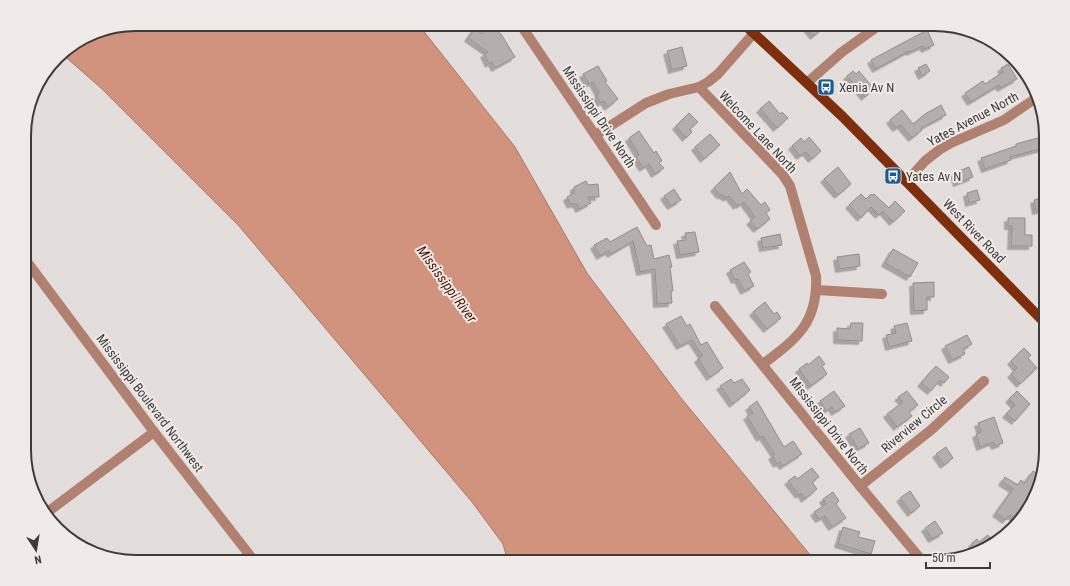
<svg xmlns="http://www.w3.org/2000/svg" width="1070" height="586" viewBox="0 0 1070 586" font-family="'Roboto Condensed',sans-serif">
  <defs>
    <filter id="shadow"><feDropShadow dx="-3.5" dy="3.5" stdDeviation="0" flood-color="#0004"/></filter>
  </defs>
  <rect width="100%" height="100%" fill="#e3dedc"/>
  <path fill="#d1937e" stroke="#a5796a" d="M136,24H418L515,147L587,273L681,398L816,562H508L503,544L472,502L239,226L101,88L61,53L93,32Z"/>
  <g fill="#b4afae" stroke="#928e8c" filter="url(#shadow)">
    <path d="M804,24H819L823,28L814,36Z"/>
    <path d="M489,25L501,34L515,57L495,68L492,62L489,64L484,54L488,52L468,38L475,28L482,34Z"/>
    <path d="M927,30L934,45L925,49L923,46L910,52L909,51L876,69L871,60Z"/>
    <path d="M682,47L687,66L672,70L667,51Z"/>
    <path d="M926,64L930,71L922,76L918,68Z"/>
    <path d="M1008,64L1017,79L1001,88L999,85L971,102L965,93L983,81L985,84L1003,72L1001,68Z"/>
    <path d="M598,66L607,81L605,82L618,99L608,107L604,101L601,103L596,95L599,93L593,82L589,84L583,74Z"/>
    <path d="M853,71L856,74L859,71L874,89L865,97L847,76Z"/>
    <path d="M769,101L780,114L782,112L788,118L777,128L760,109Z"/>
    <path d="M941,105L946,115L921,128L922,130L912,138L901,125L896,128L890,120L902,110L913,124L925,114Z"/>
    <path d="M689,113L698,122L690,129L692,132L686,138L676,126Z"/>
    <path d="M639,131L654,153L656,151L662,161L659,163L664,168L655,174L649,164L643,168L636,157L639,155L629,138Z"/>
    <path d="M710,134L720,145L704,159L695,147Z"/>
    <path d="M809,137L821,151L812,159L806,152L800,156L792,146L801,138L804,142Z"/>
    <path d="M1041,137L1044,148L1010,157L1011,160L985,169L981,158L1016,146V144Z"/>
    <path d="M838,167L851,184L838,195L824,179Z"/>
    <path d="M969,167L973,177L957,183L954,173Z"/>
    <path d="M730,172L742,194L747,189L761,205L765,202L770,210L766,213L770,219L757,229L750,221L755,217L744,202L740,205L738,204L737,206L729,196L727,198L723,195H720L714,188Z"/>
    <path d="M586,181L588,185L598,184L599,197H588L591,203L579,209L577,204H570L567,197L574,193V187Z"/>
    <path d="M674,189L681,200L671,206L664,196Z"/>
    <path d="M977,190L980,200L969,203L967,193Z"/>
    <path d="M861,194L866,199L871,194L872,195L874,194L889,208L895,201L905,211L893,222L883,211L879,215L871,207L861,218L849,205Z"/>
    <path d="M1045,197V209L1036,211L1034,200Z"/>
    <path d="M1008,218H1025V235H1032V246H1011L1012,226H1008Z"/>
    <path d="M637,227L647,246L651,245L654,259L669,255L672,267H670L673,291H671L672,303L657,304L655,269L640,272L633,241L611,254L609,251L600,256L594,245L607,238L610,242Z"/>
    <path d="M695,232L699,252L680,255L677,241L686,240L685,233Z"/>
    <path d="M780,234L782,245L763,248L761,238Z"/>
    <path d="M893,249L918,263L910,277L885,263Z"/>
    <path d="M859,254L860,266L839,269L837,257Z"/>
    <path d="M744,262L751,272L748,274L754,286L744,291L738,279L735,280L730,270Z"/>
    <path d="M934,282V297H927V310L914,311L913,283Z"/>
    <path d="M765,302L774,314L777,312L781,318L767,329L753,312Z"/>
    <path d="M681,316L687,326L690,324L701,345L707,342L723,368L710,377L698,359L702,355L692,340L680,346L666,324Z"/>
    <path d="M851,323H863L862,341L837,340V328L850,329Z"/>
    <path d="M907,323L912,341L889,347L886,335L896,333L894,326Z"/>
    <path d="M967,335L972,344L963,349L965,354L952,360L945,346Z"/>
    <path d="M1024,348L1031,355L1028,358L1037,368L1020,384L1011,374L1017,368L1011,361Z"/>
    <path d="M819,356L825,364L822,366L827,374L811,386L799,369L807,363L808,365Z"/>
    <path d="M936,366L949,377L944,383L940,380L931,391L921,383Z"/>
    <path d="M731,379L734,383L742,379L750,390L733,404L720,386Z"/>
    <path d="M834,391L845,406L835,412L832,407L826,411L820,401Z"/>
    <path d="M907,391L918,405L909,412L912,416L897,427L887,414L903,402L898,397Z"/>
    <path d="M1017,391L1030,404L1015,421L1006,414L1015,405L1009,399Z"/>
    <path d="M757,401L784,447L793,441L802,454L783,466L780,462L777,464L772,456L775,454L763,436L760,438L747,416L753,413L749,407Z"/>
    <path d="M994,417L1003,443L995,446L993,442L980,447L976,434L981,432L978,423Z"/>
    <path d="M860,428L869,443L858,449L849,434Z"/>
    <path d="M946,447L953,458L944,465L936,454Z"/>
    <path d="M812,468L819,477L812,482L817,489L805,499L801,493L799,495L788,481L795,476L797,479Z"/>
    <path d="M1033,471L1040,476L1038,484L1022,507L1024,509L1017,519L1010,515L1006,520L996,513L1013,489L1002,482L1005,477L1018,485L1021,480L1025,483Z"/>
    <path d="M910,491L920,506L911,513L900,498Z"/>
    <path d="M833,492L839,501L836,504L846,518L832,527L825,516L819,519L814,512L826,504L823,499Z"/>
    <path d="M935,521L943,533L932,539L925,528Z"/>
    <path d="M843,527L860,532L858,537L875,541L871,554L838,544Z"/>
    <path d="M988,535L995,544L962,555V554L973,545L972,543L977,539L979,542Z"/>
  </g>
  <g fill="none" stroke-linecap="round" stroke-linejoin="round">
    <g stroke="#b08070" stroke-width="10">
      <path d="M520,24L656,225"/>
      <path d="M808,82L842,52L881,24"/>
      <path d="M699,87L783,175L790,186L816,276C818,322 798,338 763,364"/>
      <path d="M596,135L646,103L669,94L699,87L708,82L718,74L754,33"/>
      <path d="M907,181L925,161L939,150L951,143L1004,120L1036,98"/>
      <path d="M25,259L154,432L255,562"/>
      <path d="M817,290L882,294"/>
      <path d="M715,306L860,486L923,562"/>
      <path d="M860,486L931,430L984,381"/>
      <path d="M45,514L154,432"/>
    </g>
    <path stroke="#7e2d0d" stroke-width="10" d="M744,24L843,117L1046,324"/>
  </g>
  <defs>
    <g id="bus-square" transform="scale(0.9)"><rect x="-9" y="-9" width="18" height="18" rx="4" fill="#1b598f" stroke="#f0ebe9"/><path d="M-5-6H5V4H4V6H2V4H-2V6H-4V4H-5ZM-3.5-4V0h7V-4ZM-3.5 1.2v1.5H-2V1.2ZM2 1.2v1.5H3.5V1.2Z" fill="#fff"/></g>
  </defs>
  <g fill-rule="evenodd">
    <use href="#bus-square" x="826" y="87"/>
    <use href="#bus-square" x="893" y="176"/>
  </g>
  <g text-anchor="middle" dominant-baseline="central" stroke-width="4" stroke-linejoin="round" paint-order="stroke">
    <g font-size="13" fill="#3e3c3b" stroke="#f0ebe9" text-anchor="start">
      <text x="839" y="87">Xenia Av N</text>
      <text x="906" y="176">Yates Av N</text>
    </g>
    <g font-size="13" fill="#3e3c3b" stroke="#f0ebe9">
      <text transform="translate(599 117) rotate(56)">Mississippi Drive North</text>
      <text transform="translate(973 119) rotate(-28)">Yates Avenue North</text>
      <text transform="translate(758 132) rotate(47)">Welcome Lane North</text>
      <text transform="translate(974 231) rotate(46)">West River Road</text>
      <text transform="translate(150 403) rotate(53)">Mississippi Boulevard Northwest</text>
      <text transform="translate(914 424) rotate(-40)">Riverview Circle</text>
      <text transform="translate(829 426) rotate(52)">Mississippi Drive North</text>
    </g>
    <g font-size="14" font-style="italic" fill="#4c1501" stroke="#f0ebe9">
      <text transform="translate(447 284) rotate(54)">Mississippi River</text>
    </g>
  </g>
  <path d="M0 0H1070V586H0ZM136 31H934A105 105 0 0 1 1039 136V450A105 105 0 0 1 934 555H136A105 105 0 0 1 31 450V136A105 105 0 0 1 136 31Z" fill="#f0ebe9" fill-rule="evenodd"/>
  <path fill="none" stroke="#3e3c3b" stroke-width="2" d="M136 31H934A105 105 0 0 1 1039 136V450A105 105 0 0 1 934 555H136A105 105 0 0 1 31 450V136A105 105 0 0 1 136 31Z"/>
  <g transform="translate(36 550) rotate(168)" stroke="#f0ebe9" stroke-width="3" paint-order="stroke">
  <path d="M0-3L7 15L0 10L-7 15Z" fill="#3e3c3b"/>
  <text y="-6" font-size="11" font-weight="bold" text-anchor="middle" fill="#3e3c3b">N</text>
  </g>
  <path d="M926 562v6h64v-6" fill="none" stroke="#3e3c3b" stroke-width="2"/>
  <text x="932" y="562" font-size="12" fill="#3e3c3b" stroke="#f0ebe9" stroke-width="3" paint-order="stroke">50 m</text>
</svg>
